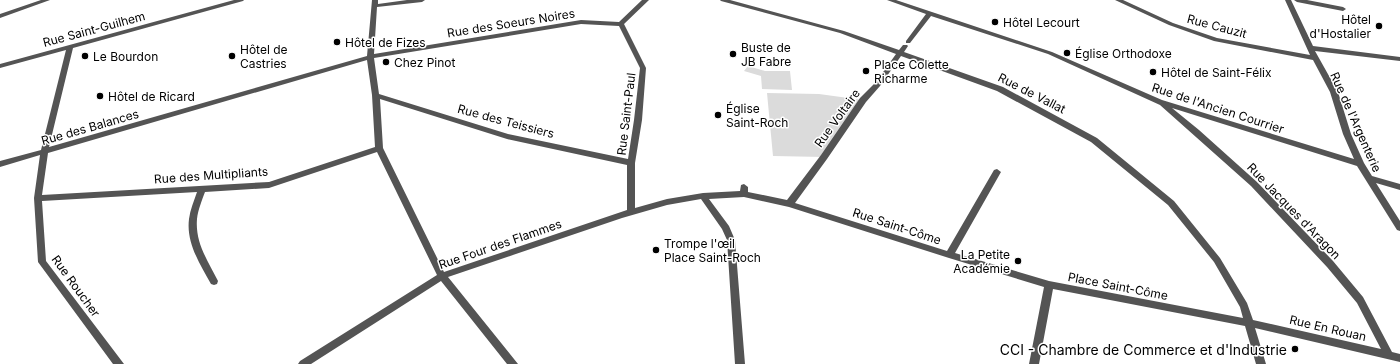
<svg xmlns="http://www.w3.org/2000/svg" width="1400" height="364" viewBox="0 0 1400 364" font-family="Inter,sans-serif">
  <rect width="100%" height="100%" fill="#fff"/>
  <g fill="#dbdbdb">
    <path d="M748,66L765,71H790L792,90L762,89L761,76L744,71Z"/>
    <path d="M767,93L819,94L863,100L824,157L773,156Z"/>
  </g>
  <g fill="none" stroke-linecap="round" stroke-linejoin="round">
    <g fill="#545454" fill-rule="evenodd">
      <path d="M41,0H50L0,18V14Z"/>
      <path d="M234,0H244L243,1L73,48L49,147L367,56L372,0H378V4L407,0H425L422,2L377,7L374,54L581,20L619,22L642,0H649L624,24L646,68L642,120L635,163V208L667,199L703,193L740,191L741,185L744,184L748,187V192L787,200L821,155L860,98L876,82L896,54L840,33L721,1L720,0H730L844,31L899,50L903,45H907L908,46L904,52L1003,87L1097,138L1174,201L1220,258L1247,303L1253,320L1381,349L1357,303L1327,267L1251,186L1160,105L1048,54L931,16L910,43H906V41L926,14L887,0H896L1052,52L1162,100L1354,159L1343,134L1330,92L1313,60L1214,41L1169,25L1115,0H1123L1173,23L1217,38L1310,55L1285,0H1291L1313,46L1400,57V61L1315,51L1338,92L1351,134L1364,163L1372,176L1400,184V190L1376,183L1400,221V231L1397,230L1357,166L1172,108L1199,130L1257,182L1333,261L1363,297L1392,352L1400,354V362L1255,328L1266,364H1256L1245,326L1053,289L1039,364H1029L1044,287L949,258L789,207L744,197L709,199L729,226L735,240L745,364H735L727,240L722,229L701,199L667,205L622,218L448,277L518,364H507L441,281L311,364H298L300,361L437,275L377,152L269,188L205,192C202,200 198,210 197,219C195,243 208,261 218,281L217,284L214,285L211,284C200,264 186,243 189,219C190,210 194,201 197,192L42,201L46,261L124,364H113L38,262L34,198L40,155L0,167V161L41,150L66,50L0,68V64ZM581,24L619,26L640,68L634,120L628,159L508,134L379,94L374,58ZM901,56L997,91L1091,142L1168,205L1214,262L1240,307L1243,318L1049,281L955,253L1001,172L997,169L994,170L947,251L795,203L827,159L866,102L880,86ZM367,60L372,95L375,147L269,182L42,195L48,153ZM380,99L507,139L627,165V210L444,272L383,148Z"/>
      <path d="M1294,0H1307L1343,7L1346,9L1343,11L1297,2Z"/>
    </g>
  </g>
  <g fill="#000" stroke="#fff" stroke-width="1.5">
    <circle cx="995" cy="22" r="4"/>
    <circle cx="1379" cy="26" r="4"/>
    <circle cx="337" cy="42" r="4"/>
    <circle cx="1067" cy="53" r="4"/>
    <circle cx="733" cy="54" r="4"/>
    <circle cx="85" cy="56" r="4"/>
    <circle cx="232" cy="56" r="4"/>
    <circle cx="386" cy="62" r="4"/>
    <circle cx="866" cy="71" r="4"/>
    <circle cx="1153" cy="72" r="4"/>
    <circle cx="100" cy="96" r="4"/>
    <circle cx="718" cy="115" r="4"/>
    <circle cx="656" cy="250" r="4"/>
    <circle cx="1018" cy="261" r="4"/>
    <circle cx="1295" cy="349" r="4"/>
  </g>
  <g text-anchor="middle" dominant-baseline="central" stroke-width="3" stroke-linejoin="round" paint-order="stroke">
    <g font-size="12" fill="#000" stroke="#fff" text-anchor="start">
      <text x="1371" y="19" text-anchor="end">Hôtel<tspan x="1371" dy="14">d'Hostalier</tspan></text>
      <text x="1003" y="22">Hôtel Lecourt</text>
      <text x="345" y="42">Hôtel de Fizes</text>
      <text x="741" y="47">Buste de<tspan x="741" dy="14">JB Fabre</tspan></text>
      <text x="240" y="49">Hôtel de<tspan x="240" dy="14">Castries</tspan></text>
      <text x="1075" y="53">Église Orthodoxe</text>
      <text x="93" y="56">Le Bourdon</text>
      <text x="394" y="62">Chez Pinot</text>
      <text x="874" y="64">Place Colette<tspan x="874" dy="14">Richarme</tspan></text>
      <text x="1161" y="72">Hôtel de Saint-Félix</text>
      <text x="108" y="96">Hôtel de Ricard</text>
      <text x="726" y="108">Église<tspan x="726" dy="14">Saint-Roch</tspan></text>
      <text x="664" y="243">Trompe l'œil<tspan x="664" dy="14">Place Saint-Roch</tspan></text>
      <text x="1010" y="254" text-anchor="end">La Petite<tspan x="1010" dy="14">Académie</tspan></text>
    </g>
    <g font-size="12" fill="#000" stroke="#fff">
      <text transform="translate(511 23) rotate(-9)">Rue des Soeurs Noires</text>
      <text transform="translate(1217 26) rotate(15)">Rue Cauzit</text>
      <text transform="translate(94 29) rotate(-15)">Rue Saint-Guilhem</text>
      <text transform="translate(1032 93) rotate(27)">Rue de Vallat</text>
      <text transform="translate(1218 108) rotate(18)">Rue de l'Ancien Courrier</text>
      <text transform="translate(626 114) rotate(-83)">Rue Saint-Paul</text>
      <text transform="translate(837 118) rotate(-54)">Rue Voltaire</text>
      <text transform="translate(506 121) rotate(15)">Rue des Teissiers</text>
      <text transform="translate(1356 122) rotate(66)">Rue de l'Argenterie</text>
      <text transform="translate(90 127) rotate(-16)">Rue des Balances</text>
      <text transform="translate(211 175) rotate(-4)">Rue des Multipliants</text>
      <text transform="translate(1294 211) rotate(46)">Rue Jacques d'Aragon</text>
      <text transform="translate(897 226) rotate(18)">Rue Saint-Côme</text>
      <text transform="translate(500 244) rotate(-19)">Rue Four des Flammes</text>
      <text transform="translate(76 286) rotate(54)">Rue Roucher</text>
      <text transform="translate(1118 286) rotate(11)">Place Saint-Côme</text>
      <text transform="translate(1328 328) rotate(13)">Rue En Rouan</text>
    </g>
    <g font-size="14" fill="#000" stroke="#fff" text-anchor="end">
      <text x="1287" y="349">CCI - Chambre de Commerce et d'Industrie</text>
    </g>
  </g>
</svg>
